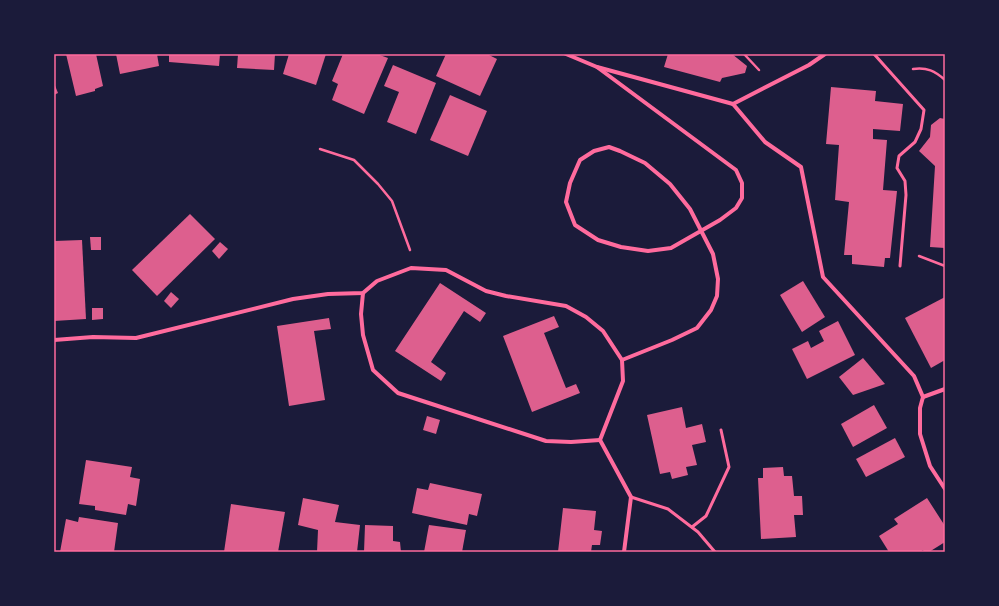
<svg xmlns="http://www.w3.org/2000/svg" width="999" height="606" viewBox="0 0 999 606" font-family="Lato,sans-serif">
  <rect width="100%" height="100%" fill="#1b1b3a"/>
  <g fill="#dd5f8e">
    <path d="M66,54H96L103,86L95,89V91L76,96Z"/>
    <path d="M116,54H157L159,66L120,74Z"/>
    <path d="M169,54H220L219,66L169,62Z"/>
    <path d="M238,54H275L274,70L237,68Z"/>
    <path d="M289,54H326L316,85L283,74Z"/>
    <path d="M343,54H377L388,58L364,114L332,100L338,84L332,81Z"/>
    <path d="M446,54H487L497,59L480,96L436,76Z"/>
    <path d="M668,54H732L747,66L745,73L722,78L720,82L664,67Z"/>
    <path d="M393,65L436,83L416,134L387,122L399,92L384,86Z"/>
    <path d="M54,83L58,93L54,95Z"/>
    <path d="M831,87L876,91L875,101L903,104L900,131L873,129V139L887,140L883,190L897,191L890,258H885L884,267L852,264V255H844L849,202L835,200L839,145L826,144Z"/>
    <path d="M450,95L487,111L468,156L430,140Z"/>
    <path d="M940,118L945,119V248L930,247L935,166L919,151L930,137L931,125Z"/>
    <path d="M190,214L215,239L157,296L132,270Z"/>
    <path d="M90,237H101V250H91Z"/>
    <path d="M82,240L86,319L54,321V241Z"/>
    <path d="M220,242L228,249L219,259L212,251Z"/>
    <path d="M803,281L825,317L802,332L780,295Z"/>
    <path d="M440,283L486,313L480,322L464,311L431,362L446,373L441,381L395,351Z"/>
    <path d="M171,292L179,299L171,308L164,301Z"/>
    <path d="M945,297V360L931,368L905,318Z"/>
    <path d="M92,308H103V319L92,320Z"/>
    <path d="M554,316L559,327L544,333L566,388L576,384L580,393L532,412L503,336Z"/>
    <path d="M329,318L331,329L314,331L325,400L289,406L277,326Z"/>
    <path d="M838,321L855,355L807,379L792,349L808,341L811,348L824,341L819,331Z"/>
    <path d="M863,358L885,384L853,395L839,377Z"/>
    <path d="M874,405L887,428L853,447L841,424Z"/>
    <path d="M682,407L686,428L702,424L706,442L692,445L697,465L686,467L688,475L672,479L670,472L660,474L647,415Z"/>
    <path d="M427,416L440,420L436,434L423,430Z"/>
    <path d="M895,438L905,457L866,477L856,459Z"/>
    <path d="M86,460L132,467L130,477L140,479L136,506L128,504L126,515L95,510V506L79,504Z"/>
    <path d="M783,467L784,476H792L794,496H802L803,515H794L796,537L761,539L758,478H763V468Z"/>
    <path d="M430,483L482,494L477,516L469,514L467,525L412,513L417,488L428,490Z"/>
    <path d="M303,498L339,505L335,522L360,525L357,552H317L318,530L298,525Z"/>
    <path d="M927,498L945,526V542L929,552H924L923,550L920,552H889L879,536L898,524L894,519Z"/>
    <path d="M231,504L285,512L278,552H224Z"/>
    <path d="M563,508L596,511L594,530L602,531L600,545H592L591,552H558Z"/>
    <path d="M79,517L118,523L114,552H60L66,519L78,522Z"/>
    <path d="M365,525L393,526V541L400,542L401,552H364Z"/>
    <path d="M429,525L466,530L462,552H424Z"/>
  </g>
  <g fill="none" stroke-linecap="round" stroke-linejoin="round">
    <g stroke="#ff6b9d" stroke-width="2.5">
      <path d="M744,54L759,70"/>
      <path d="M913,69C927,67 935,71 945,80"/>
      <path d="M320,149L354,160L378,184L392,201L410,250"/>
      <path d="M919,256L945,266"/>
    </g>
    <g stroke="#ff6b9d" stroke-width="3">
      <path d="M874,54L924,110L921,129L915,142L899,156L897,168L905,181L906,195L900,266"/>
      <path d="M631,497L668,509L698,532L715,552"/>
      <path d="M692,527L706,516L729,467L721,430"/>
    </g>
    <g stroke="#ff6b9d" stroke-width="4">
      <path d="M566,54L597,67L733,104L765,142L801,167L823,277L914,376L923,397L920,408V434L930,466L945,489"/>
      <path d="M597,67L736,170L742,183V198L736,208L720,220L671,248L648,251L621,247L598,240L575,225L566,202L570,183L580,160L594,151L609,147L620,151L645,163L670,184L690,209L713,254L718,279L717,296L711,310L697,328L672,340L622,360L623,381L600,440L631,497L624,552"/>
      <path d="M733,104L809,65L825,54"/>
      <path d="M363,293L361,314L363,335L373,370L398,393L546,441L571,442L600,440"/>
      <path d="M54,340L93,337L136,338L293,299L328,294L363,293L377,281L411,268L446,270L486,291L506,296L566,306L586,317L603,331L622,360"/>
      <path d="M923,397L945,389"/>
    </g>
  </g>
  <rect width="999" height="606" fill="none" stroke="#1b1b3a" stroke-width="110"/>
  <rect x="55" y="55" width="889" height="496" fill="none" stroke="#ff6b9d" stroke-width="1.5"/>
</svg>
